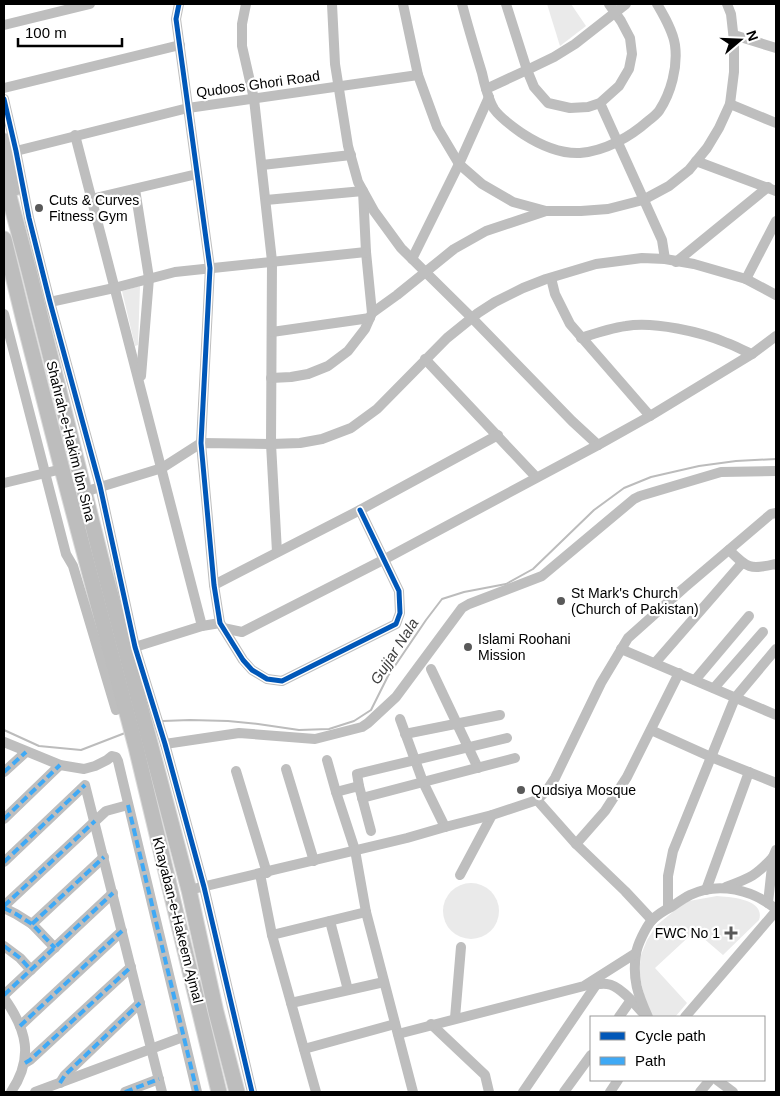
<svg xmlns="http://www.w3.org/2000/svg" width="780" height="1096" viewBox="0 0 780 1096" font-family="Arial,sans-serif">
  <rect width="100%" height="100%" fill="#fff"/>
  <g fill="#eaeaea">
    <path d="M547,4H571L586,26L560,46Z"/>
    <path d="M140,286L138,345L135,346L122,291Z"/>
    <circle cx="471" cy="911" r="28"/>
    <path d="M717,896C730,897 766,899 759,920L723,955L695,931L655,968L687,1003L675,1017H649L639,973L641,955L647,940L657,925L680,906L689,901Z"/>
  </g>
  <g fill="none" stroke-linecap="round" stroke-linejoin="round">
    <g stroke="#bcbcbc" stroke-width="2">
      <path d="M163,721L190,720L228,721L258,724L299,730L329,729L354,721L371,710L388,676L426,620L442,599L464,592L506,584L533,569L594,510L624,488L651,477L699,466L736,461L776,459"/>
      <path d="M4,730L39,746L81,750L125,733"/>
    </g>
    <g stroke="#dbdbdb" stroke-width="17">
      <g id="highway">
        <path d="M4,141L15,188"/>
        <path d="M4,177L29,271L101,558L189,890L216,1012L237,1092"/>
        <path d="M4,239L24,321L62,469L136,747L219,1092"/>
      </g>
    </g>
    <g stroke="#bebebe" stroke-width="10">
      <path d="M179,4L176,19L210,268L201,443L214,585L220,623L243,660L252,670L267,679L282,681L396,624L400,613L399,591L360,510"/>
      <path d="M246,4L242,24V46L254,99L272,261L271,444L277,552"/>
      <path d="M332,4L335,64L348,146L358,182L374,211L401,248L472,318L572,421L598,445"/>
      <path d="M403,4L418,75L437,127L459,164L482,184L513,202L546,211H581L608,209L643,200L669,186L689,170L707,148L719,128L730,104L734,72V41L731,14L727,4"/>
      <path d="M462,4C468,27 475,50 482,73C484,83 489,101 494,109C501,119 513,127 523,134C540,145 559,154 580,153C605,151 630,137 648,121C652,118 656,115 659,111C671,93 678,67 675,45C673,31 664,16 657,4"/>
      <path d="M506,4L527,70L534,87L548,103L570,108L588,107L600,103L619,86L629,69L632,54L630,38L621,21L609,4"/>
      <path d="M4,25L90,4"/>
      <path d="M734,35L776,48"/>
      <path d="M4,88L180,45"/>
      <path d="M486,89L527,70L554,57L575,44L626,4"/>
      <path d="M4,99L16,151L29,218L50,302L100,486L135,647L165,744L204,887L252,1092"/>
      <path d="M600,103L662,240L665,259"/>
      <path d="M730,104L776,123"/>
      <path d="M75,135L202,626"/>
      <path d="M16,151L188,108L418,75"/>
      <path d="M696,161L776,191"/>
      <path d="M262,165L351,155"/>
      <path d="M135,189L149,278L141,376"/>
      <path d="M91,199L197,174"/>
      <path d="M266,200L363,191L366,252L372,313L365,329L348,351L328,366L308,374L291,377L271,378"/>
      <path d="M412,259L459,164L489,97"/>
      <path d="M676,262L768,187"/>
      <path d="M551,278L555,294L570,324L650,416"/>
      <path d="M746,279L776,221"/>
      <path d="M50,302L114,288L175,272L366,252"/>
      <path d="M372,313L397,295L454,249L486,231L546,211"/>
      <path d="M4,314L66,554L73,566L116,710"/>
      <path d="M272,332L370,318"/>
      <path d="M581,338C596,333 611,328 626,326C653,321 702,332 727,343C736,346 744,351 752,354"/>
      <path d="M425,359L536,477"/>
      <path d="M4,483L62,469"/>
      <path d="M84,492L162,468L201,443L271,444L300,443L322,439L351,428L377,409L447,338L478,313L495,302L523,288L546,279L596,264L642,258L665,259L694,264L746,279L776,295"/>
      <path d="M729,550C747,568 750,570 775,564L776,565"/>
      <path d="M214,585L360,510L498,435"/>
      <path d="M223,628L242,632L385,559L598,445L650,416L752,354L776,336"/>
      <path d="M135,647L202,626L220,623"/>
      <path d="M621,649L776,715"/>
      <path d="M655,663L742,563"/>
      <path d="M431,669L478,768"/>
      <path d="M695,680L749,616"/>
      <path d="M714,688L763,632"/>
      <path d="M400,719L423,782L445,827"/>
      <path d="M651,730L711,757L776,783"/>
      <path d="M405,734L500,715"/>
      <path d="M4,742L60,765L84,769L95,766L107,760L112,756L116,757L118,761L197,1092"/>
      <path d="M165,744L239,733L315,739L362,727L368,723L396,697L462,608L469,604L542,576L634,499L640,496L721,472L776,471"/>
      <path d="M327,760L336,792L355,850L366,912L413,1092"/>
      <path d="M286,769L314,861"/>
      <path d="M236,771L267,873"/>
      <path d="M4,772L26,752"/>
      <path d="M359,786L357,774L507,738"/>
      <path d="M336,792L359,786L371,831"/>
      <path d="M362,798L515,758"/>
      <path d="M537,800L576,844L625,891L652,920"/>
      <path d="M4,819L60,765"/>
      <path d="M576,844L605,811L627,777L679,673"/>
      <path d="M4,862L85,785L162,1092"/>
      <path d="M260,874L272,935L316,1092"/>
      <path d="M460,875L492,815"/>
      <path d="M726,887C750,878 756,876 773,857"/>
      <path d="M189,890L407,838L445,827L492,815L537,800L547,790L555,778L601,683L628,638L684,588L771,514L776,513"/>
      <path d="M706,890L749,772"/>
      <path d="M768,903L773,857L776,850"/>
      <path d="M4,906L106,811L128,805"/>
      <path d="M4,908L16,914L32,924L55,948"/>
      <path d="M668,908V876L673,851L735,698L776,649"/>
      <path d="M330,921L348,990"/>
      <path d="M32,924L104,857"/>
      <path d="M272,935L366,912"/>
      <path d="M4,946L20,958L31,970"/>
      <path d="M590,985C595,985 601,983 607,984C619,985 634,1003 642,1012"/>
      <path d="M4,995L113,893"/>
      <path d="M4,998C27,1030 34,1058 11,1092"/>
      <path d="M291,1003L384,982"/>
      <path d="M619,1017L631,1000"/>
      <path d="M648,1017C638,995 632,979 636,954C637,945 646,927 652,920C657,915 665,910 671,907C677,903 684,898 690,895C719,881 753,890 776,909"/>
      <path d="M685,1017L776,911"/>
      <path d="M455,1018L461,947"/>
      <path d="M431,1024L485,1075L489,1092"/>
      <path d="M20,1026L122,931"/>
      <path d="M398,1034L584,986L636,953"/>
      <path d="M304,1049L395,1024"/>
      <path d="M25,1063L30,1060L131,967"/>
      <path d="M717,1080L733,1092"/>
      <path d="M60,1083L65,1075L140,1003"/>
      <path d="M35,1092L183,1037"/>
      <path d="M125,1092L159,1079"/>
      <path d="M523,1092L596,985"/>
      <path d="M564,1092L591,1055"/>
      <path d="M610,1092L618,1080"/>
      <path d="M700,1092L710,1080"/>
    </g>
    <use href="#highway" stroke="#bdbdbd" stroke-width="15"/>
    <g stroke="#3fa9f5" stroke-width="4" stroke-dasharray="8 4" stroke-linecap="butt">
      <path d="M4,772L26,752"/>
      <path d="M128,805L197,1092"/>
      <path d="M4,819L60,765"/>
      <path d="M4,862L85,785"/>
      <path d="M4,906L95,821"/>
      <path d="M4,908L16,914L32,924L55,948"/>
      <path d="M32,924L104,857"/>
      <path d="M4,946L20,958L31,970"/>
      <path d="M4,995L113,893"/>
      <path d="M20,1026L122,931"/>
      <path d="M25,1063L30,1060L131,967"/>
      <path d="M60,1083L65,1075L140,1003"/>
      <path d="M125,1092L159,1079"/>
    </g>
    <g stroke="#fff" stroke-width="8">
      <g id="cycleway">
        <path d="M179,4L176,19L210,268L201,443L214,585L220,623L243,660L252,670L267,679L282,681L396,624L400,613L399,591L360,510"/>
        <path d="M4,99L16,151L29,218L50,302L100,486L135,647L165,744L204,887L252,1092"/>
      </g>
    </g>
    <use href="#cycleway" stroke="#0057b8" stroke-width="5"/>
  </g>
  <g fill="#595959" stroke="#fff" stroke-width="2">
    <circle cx="39" cy="208" r="5"/>
    <circle cx="561" cy="601" r="5"/>
    <circle cx="468" cy="647" r="5"/>
    <circle cx="521" cy="790" r="5"/>
    <path d="M728.5 925.5h5v5h5v5h-5v5h-5v-5h-5v-5h5z"/>
  </g>
  <g text-anchor="middle" dominant-baseline="central" stroke-width="4.5" stroke-linejoin="round" paint-order="stroke">
    <g font-size="14" fill="#000" stroke="#fff">
      <text transform="translate(258 84) rotate(-8)">Qudoos Ghori Road</text>
      <text transform="translate(71 441) rotate(76)">Shahrah-e-Hakim Ibn Sina</text>
      <text transform="translate(178 920) rotate(76)">Khayaban-e-Hakeem Ajmal</text>
    </g>
    <g font-size="14" fill="#000" stroke="#fff" text-anchor="start">
      <text x="49" y="200">Cuts &amp; Curves<tspan x="49" dy="16">Fitness Gym</tspan></text>
      <text x="571" y="593">St Mark's Church<tspan x="571" dy="16">(Church of Pakistan)</tspan></text>
      <text x="478" y="639">Islami Roohani<tspan x="478" dy="16">Mission</tspan></text>
      <text x="531" y="790">Qudsiya Mosque</text>
      <text x="720" y="933" text-anchor="end">FWC No 1</text>
    </g>
    <g font-size="15" font-style="italic" fill="#404040" stroke="#fff">
      <text transform="translate(394 651) rotate(-57)">Gujjar Nala</text>
    </g>
  </g>
  <rect width="780" height="1096" fill="none" stroke="#000000" stroke-width="10"/>
  <rect x="590" y="1016" width="175" height="65" fill="#ffffff" stroke="#999999"/>
  <rect x="600" y="1032" width="25" height="8" fill="#0057b8" stroke="#999999"/>
  <text x="635" y="1041" font-size="15" fill="#000000">Cycle path</text>
  <rect x="600" y="1057" width="25" height="8" fill="#3fa9f5" stroke="#999999"/>
  <text x="635" y="1066" font-size="15" fill="#000000">Path</text>
  <g transform="translate(740 40) rotate(71)" stroke="#ffffff" stroke-width="4" paint-order="stroke">
  <path d="M0-4L9 19L0 12L-9 19Z" fill="#000000"/>
  <text y="-8" font-size="14" font-weight="bold" text-anchor="middle" fill="#000000">N</text>
  </g>
  <path d="M18 38v8h104v-8" fill="none" stroke="#000000" stroke-width="2.5"/>
  <text x="25" y="38" font-size="15" fill="#000000" stroke="#ffffff" stroke-width="4" paint-order="stroke">100 m</text>
</svg>
